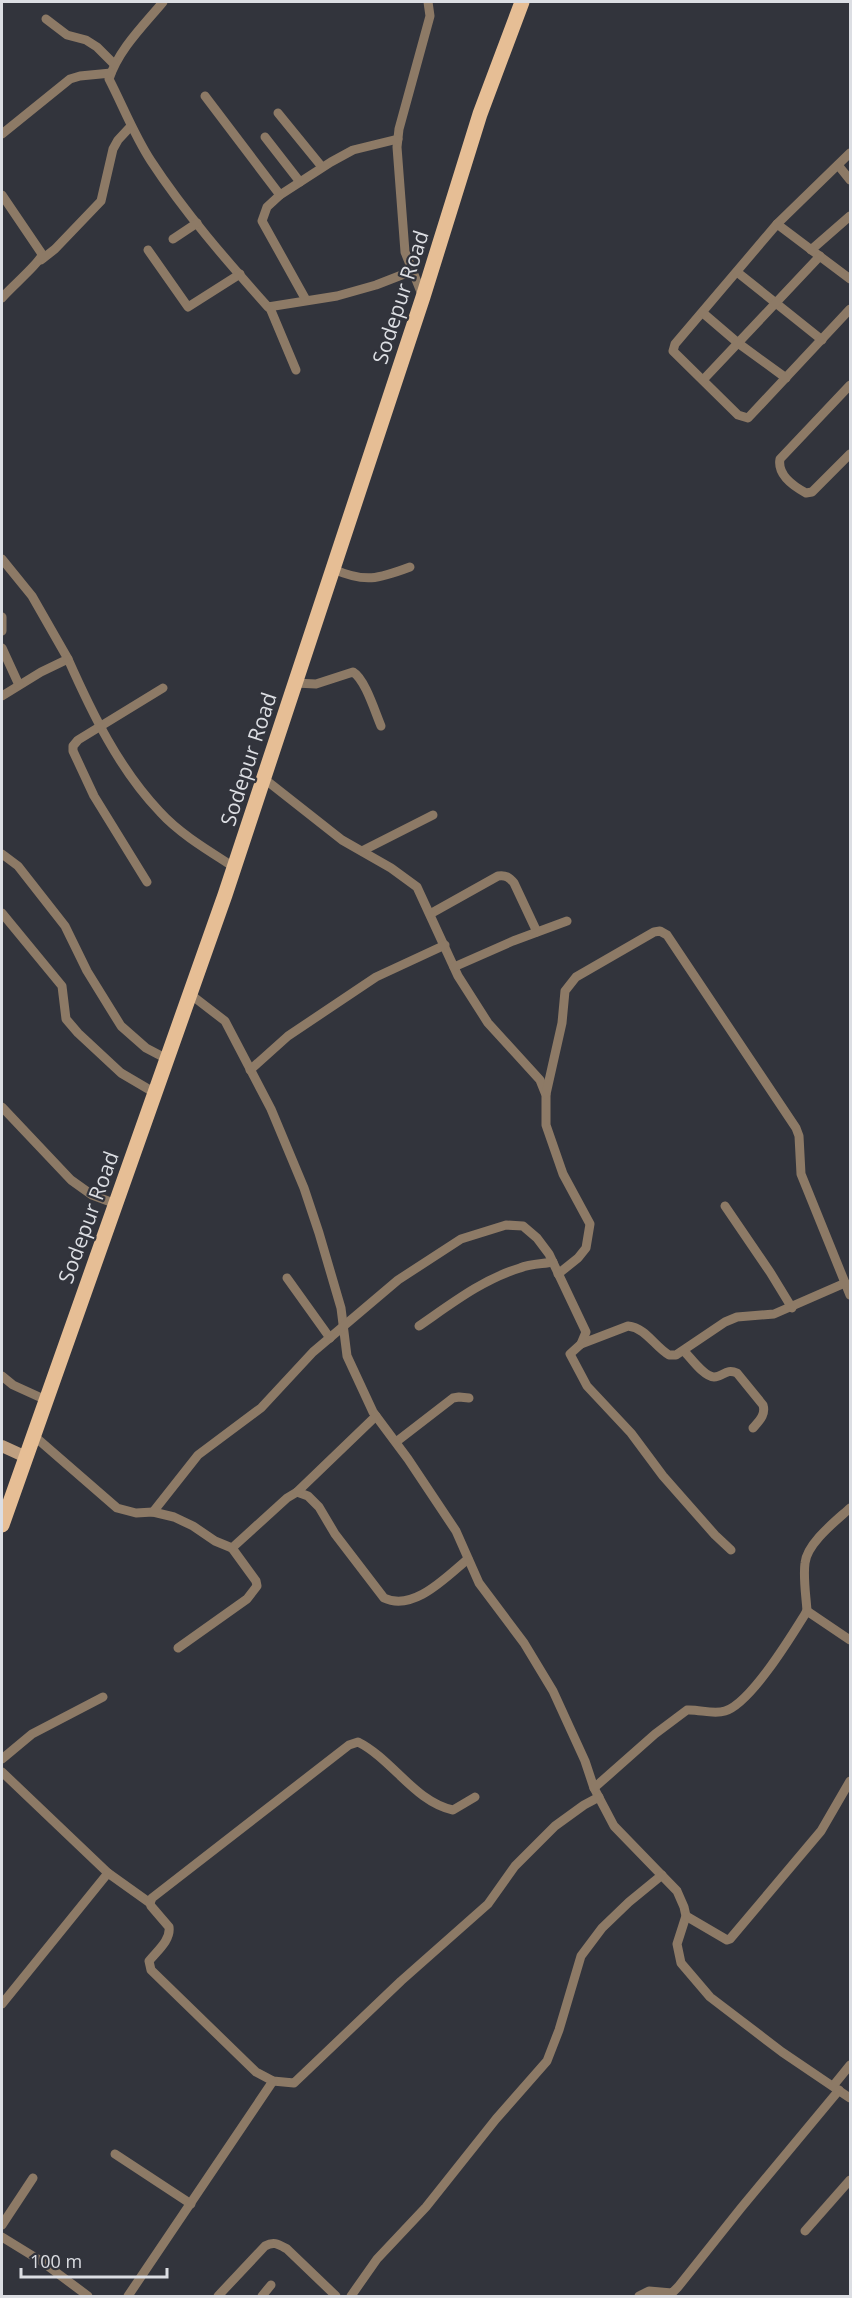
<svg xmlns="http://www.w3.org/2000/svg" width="852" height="2298" viewBox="0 0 852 2298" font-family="'Open Sans',sans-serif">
  <rect width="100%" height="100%" fill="#32343c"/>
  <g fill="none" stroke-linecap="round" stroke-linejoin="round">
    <g stroke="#8d7a66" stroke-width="9">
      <path d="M163,2C143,26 119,49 109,79C123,106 134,135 151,161C185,213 227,261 268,307L337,296L376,285L412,271"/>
      <path d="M46,19L67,35L86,40L97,47L114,64"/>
      <path d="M205,96L280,195"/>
      <path d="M278,113L322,167"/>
      <path d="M2,134L70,79L80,76L111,73"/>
      <path d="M265,137L300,182"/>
      <path d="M838,165L850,180"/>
      <path d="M2,195L42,254C41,262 9,289 2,298"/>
      <path d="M777,224L850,153"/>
      <path d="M173,239L197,223"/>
      <path d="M148,250L188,307L240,274"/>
      <path d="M811,250L850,216"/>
      <path d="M41,260L55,249L101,201L113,149L118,140L131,126"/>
      <path d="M737,272L822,340"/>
      <path d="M850,279L777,224L675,344L673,351L738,415L748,418L850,309"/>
      <path d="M423,297L405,252L397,147L399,129L430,16L428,2"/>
      <path d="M306,300L262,221L267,207L280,195L331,162L353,150L398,139"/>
      <path d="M270,308L296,370"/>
      <path d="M703,313L738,343L786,378"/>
      <path d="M703,380L820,256"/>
      <path d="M850,385L780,459C777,475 793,486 806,493L812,492L850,454"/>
      <path d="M2,559L32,596L68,659L41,672L2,696"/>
      <path d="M333,569C365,583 378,579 410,567"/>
      <path d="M2,617V631"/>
      <path d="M2,648L19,685"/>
      <path d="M68,659C92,713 119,769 160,812C180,834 209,851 234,867"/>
      <path d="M295,683L316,684L353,672C365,679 375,712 381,726"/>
      <path d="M262,777L342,840L391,868L417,887L458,976L488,1023L540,1080L546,1095V1125L563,1174L590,1224L586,1248L578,1258L558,1274"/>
      <path d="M362,851L433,815"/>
      <path d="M2,854L18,866L65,926L87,971L121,1026L146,1048L167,1059"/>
      <path d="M147,882L94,796L73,751V746L78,740L163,688"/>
      <path d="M2,913L62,986L66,1019L78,1033L121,1073L155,1093"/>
      <path d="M430,914L498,876C506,875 509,877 514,883L537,932"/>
      <path d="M454,967L513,941L567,921"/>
      <path d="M190,994L225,1021L271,1109L304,1188L319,1233L341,1308L347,1356L373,1412L408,1459L456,1531L479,1583L524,1643L553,1691L585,1761L594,1788L614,1826L677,1891L684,1907L686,1916L677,1944L681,1963L710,1997L782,2052L850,2098"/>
      <path d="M250,1070L288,1036L376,977L445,945"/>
      <path d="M546,1094L562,1023L565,991L576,977L654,932L660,931L667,935L796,1128L799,1136L801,1174L850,1295"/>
      <path d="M2,1107L71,1180L92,1195L116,1204"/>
      <path d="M725,1206L770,1272L792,1308"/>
      <path d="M287,1278L330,1338"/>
      <path d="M419,1326C451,1304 483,1279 520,1268C530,1264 542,1264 553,1262"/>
      <path d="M581,1344L628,1326C646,1328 654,1346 669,1355H676L725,1322L737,1317L774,1314L845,1283"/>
      <path d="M684,1351C691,1358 704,1377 714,1377C723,1377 726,1368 737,1373L763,1405C766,1415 759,1421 753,1428"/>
      <path d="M2,1376L13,1385L46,1400"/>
      <path d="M33,1435L117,1508L136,1513L153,1512L174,1517L193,1526L215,1541L232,1548L287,1498L297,1492L308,1496L319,1507L335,1534L384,1598C414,1612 446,1577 468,1559"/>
      <path d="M396,1442L453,1398L459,1397L469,1398"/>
      <path d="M297,1492L376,1416"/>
      <path d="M153,1512L198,1455L261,1408L313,1352L398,1280L461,1239L506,1225L523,1226L537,1238L549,1254L586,1332L581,1344L570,1354L587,1386L631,1433L663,1476L715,1535L731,1550"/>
      <path d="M807,1611C806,1595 803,1578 805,1563C807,1543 837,1520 850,1508"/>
      <path d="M178,1648L247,1599L257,1586L256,1581L232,1548"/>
      <path d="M2,1759L32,1734L103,1697"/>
      <path d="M2,1772L108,1873L150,1903"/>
      <path d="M594,1788L655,1734L687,1710C699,1709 713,1715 725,1711C751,1703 792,1635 807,1611L850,1640"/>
      <path d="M475,1797L453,1810C415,1802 392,1759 358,1742L349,1745L152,1898L150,1903L151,1906L169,1927C171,1940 157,1951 149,1961L151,1970L256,2072L273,2081L294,2083L401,1981L488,1904L515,1866L555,1826L584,1805L599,1797"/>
      <path d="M686,1916L727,1940L730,1939L821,1831L850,1781"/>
      <path d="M2,2004L108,1873"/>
      <path d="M833,2086L850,2065"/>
      <path d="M115,2154L191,2204"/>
      <path d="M2,2225L33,2178"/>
      <path d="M805,2231L850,2180"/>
      <path d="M2,2237L41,2261L88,2296"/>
      <path d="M128,2296L273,2081"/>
      <path d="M218,2296L265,2246C274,2241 278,2244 287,2249L336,2296"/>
      <path d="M262,2296L271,2285"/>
      <path d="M351,2296L377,2259L426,2207L496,2119L547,2061L559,2030L581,1956L602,1928L629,1902L662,1875"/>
      <path d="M639,2296L649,2291L672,2293L678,2287L741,2208L839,2090"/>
    </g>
    <path stroke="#bfa081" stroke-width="12" d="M2,1446L26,1457"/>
    <path stroke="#e6be95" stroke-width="15" d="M2,1525L225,895L423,297L480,114L522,2"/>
  </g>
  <g text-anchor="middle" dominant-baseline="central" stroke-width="4.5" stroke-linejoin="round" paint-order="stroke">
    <g font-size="21" fill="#dcdee3" stroke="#32343c">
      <text transform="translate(400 297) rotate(-72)">Sodepur Road</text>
      <text transform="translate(248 759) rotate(-72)">Sodepur Road</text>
      <text transform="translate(88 1217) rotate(-70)">Sodepur Road</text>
    </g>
  </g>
  <rect width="852" height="2298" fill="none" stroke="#dcdee3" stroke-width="6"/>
  <path d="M21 2268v9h146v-9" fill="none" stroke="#dcdee3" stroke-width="3"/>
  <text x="30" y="2268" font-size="18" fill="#dcdee3" stroke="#32343c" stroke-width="4.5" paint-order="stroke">100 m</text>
</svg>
